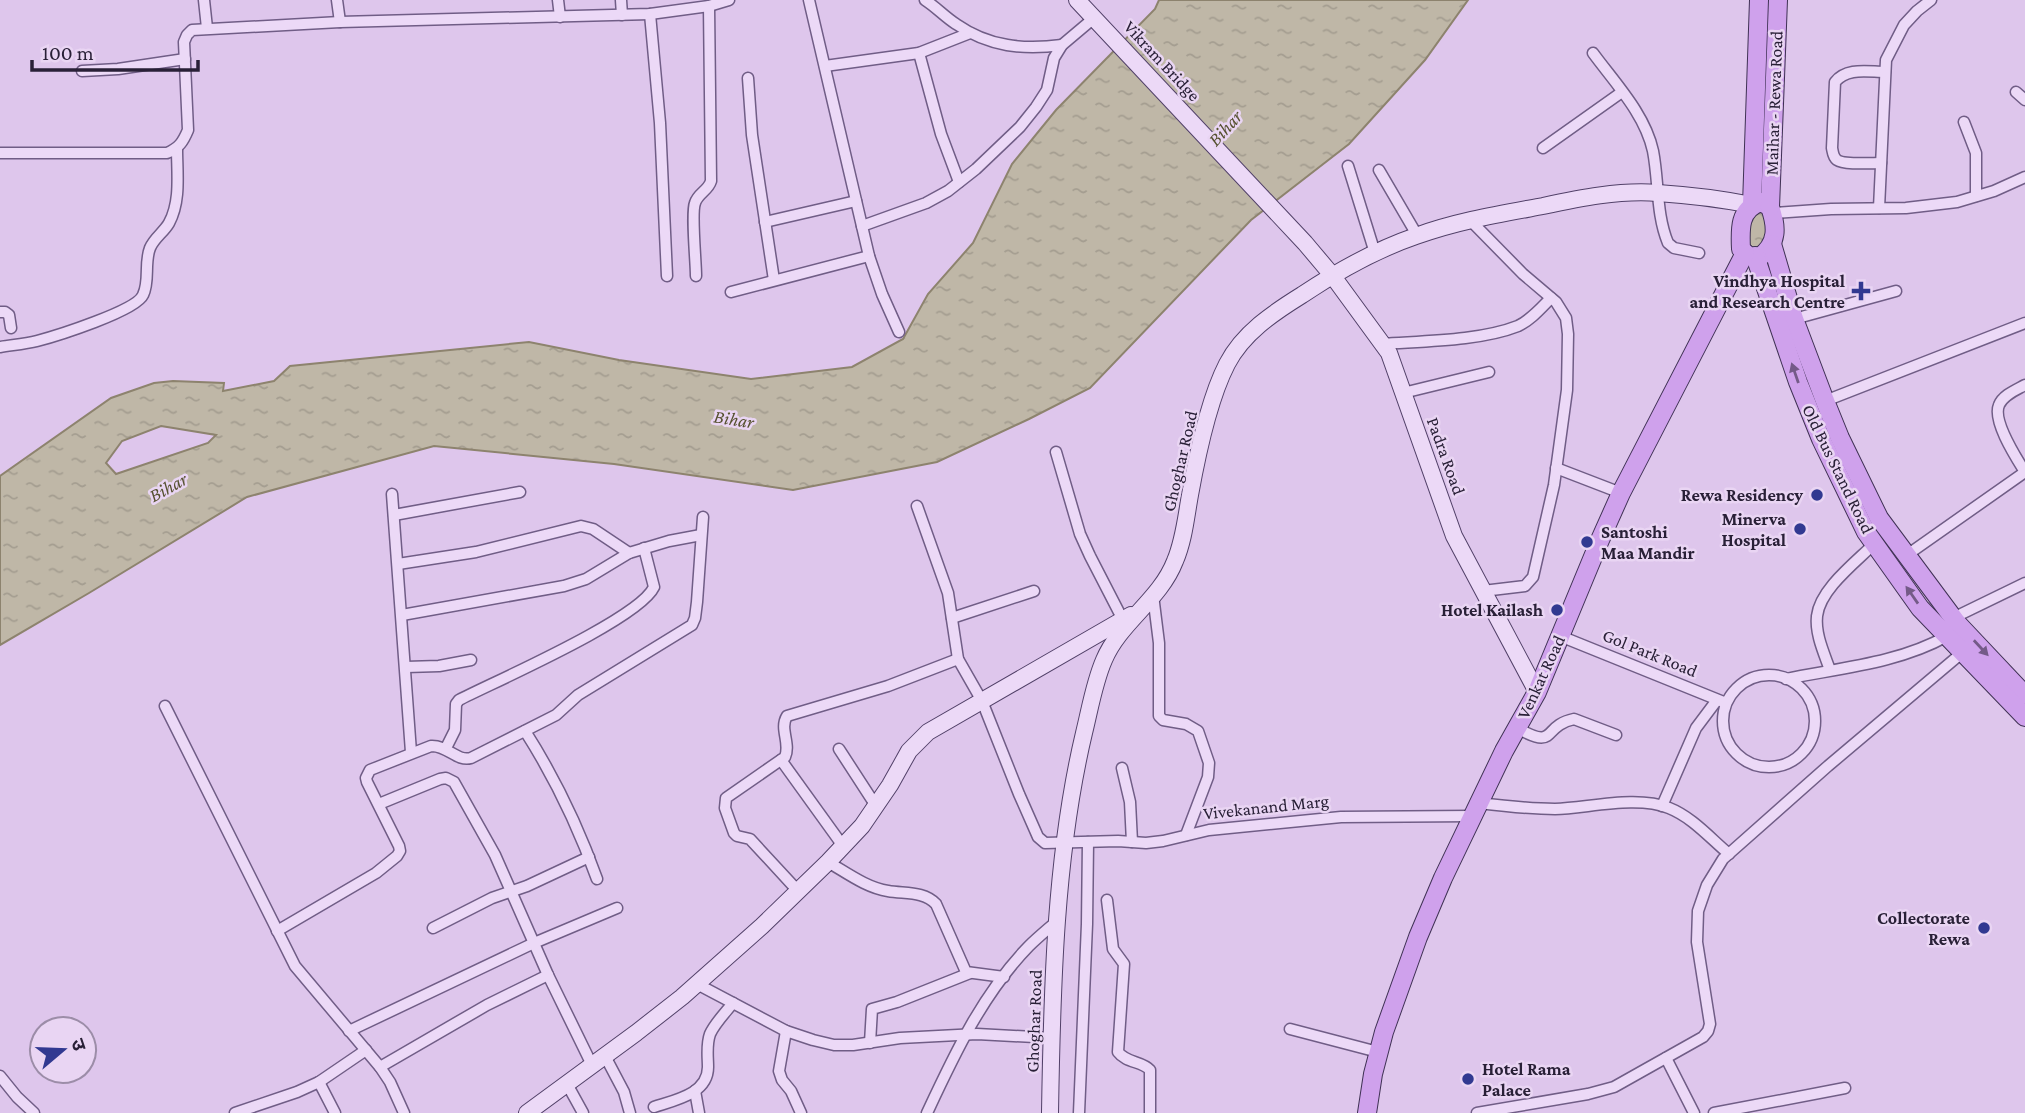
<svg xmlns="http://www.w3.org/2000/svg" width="2025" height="1113" viewBox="0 0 2025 1113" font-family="'Crimson Pro','Noto Sans Devanagari',serif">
  <defs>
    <pattern id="water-ripples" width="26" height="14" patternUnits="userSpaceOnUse" patternTransform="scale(1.75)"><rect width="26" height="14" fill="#bfb7a7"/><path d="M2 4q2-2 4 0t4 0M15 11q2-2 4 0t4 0" fill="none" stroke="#a49d90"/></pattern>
  </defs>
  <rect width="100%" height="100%" fill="#dec6ec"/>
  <g fill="url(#water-ripples)" stroke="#8d836e" stroke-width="2" fill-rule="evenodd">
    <path d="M1159,0H1468L1425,60L1349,144L1251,220L1090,388L1029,419L937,462L793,490L614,464L434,446L247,497L89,593L0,645V476L111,398L154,383L173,381L224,383L223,391L274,381L290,366L529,342L619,360L751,379L852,367L903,339L928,294L973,243L1012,164L1056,110L1155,9ZM161,426L216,435L208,443L116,474L106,463L122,441Z"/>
    <path d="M1761,202L1775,236L1748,256L1744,214Z"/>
  </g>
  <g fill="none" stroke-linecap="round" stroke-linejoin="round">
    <g stroke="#705d86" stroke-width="13">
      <g id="street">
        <path d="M204,0L207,28"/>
        <path d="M337,0L340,22"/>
        <path d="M558,0L560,17"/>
        <path d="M621,0L622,15"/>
        <path d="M809,0L869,256L882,294L899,332"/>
        <path d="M925,0C936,7 945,17 956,24C989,47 1024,50 1062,45"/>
        <path d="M650,14L660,123L667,276"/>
        <path d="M919,53L941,134L959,182"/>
        <path d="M1593,53C1615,83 1645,114 1653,151C1659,182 1656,214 1668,243L1674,248L1699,253"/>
        <path d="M825,66L919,53L970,33"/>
        <path d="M82,71L118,69L185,59"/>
        <path d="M748,78L752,135L774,280"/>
        <path d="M2016,92L2025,100"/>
        <path d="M1964,122L1976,153V196"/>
        <path d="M1543,148L1622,92"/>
        <path d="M0,153H167C179,148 183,142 188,130L184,42L187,35L192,30L340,22L650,14L709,6L729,0"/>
        <path d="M1881,163C1871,163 1844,165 1837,160C1833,157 1833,153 1832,148L1835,82C1847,67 1868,72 1885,72"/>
        <path d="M1348,166L1375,253"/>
        <path d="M1379,170L1417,235"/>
        <path d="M1879,208L1886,60L1904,25L1917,11L1931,0"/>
        <path d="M1773,213L1831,209L1906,208L1957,202L1994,191L2025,177"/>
        <path d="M1470,220L1523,274L1556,302L1566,318L1568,334L1567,390L1554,485L1533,577L1525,586L1483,591"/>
        <path d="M765,222L856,201"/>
        <path d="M862,226L926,203L948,191L976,169L1020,127L1036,107L1047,90L1054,58L1062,45L1094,18"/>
        <path d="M696,276C696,261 691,213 695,203C698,193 708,191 711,181L709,6"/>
        <path d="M731,292L869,256"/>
        <path d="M0,312H5L9,315L11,328"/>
        <path d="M1794,319L1896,291"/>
        <path d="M1382,344C1423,341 1480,341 1518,326C1531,320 1541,308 1551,298"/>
        <path d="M0,347C12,345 25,344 37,341C56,336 136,311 143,295C150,281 144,263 150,248C154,238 164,232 169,223C181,201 177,173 177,149"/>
        <path d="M1403,393L1489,372"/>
        <path d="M1825,401L2025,323"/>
        <path d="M1056,452L1080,534L1090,556L1123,620"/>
        <path d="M1556,468L1621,493"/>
        <path d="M392,494L411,752"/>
        <path d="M917,506L948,593L958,659L982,701L1019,794L1038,837L1045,843L1118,841L1146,843L1163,841L1209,830L1341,817L1472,816"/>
        <path d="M394,515L520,492"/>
        <path d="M1907,555L2025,472C2017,459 1992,421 1999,405C2003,395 2016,390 2025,385"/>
        <path d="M398,564L476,552L581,526L593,529L629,553"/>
        <path d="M1153,595L1159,643V716L1163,720L1186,724L1198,731L1209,763L1208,777L1186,835"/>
        <path d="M402,615L564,586L586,579L629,553L669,541L701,535"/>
        <path d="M952,618L1034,591"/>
        <path d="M1950,622L1953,618L2025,583"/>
        <path d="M1560,636L1726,703"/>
        <path d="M406,667L439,666L471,660"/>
        <path d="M1830,670C1824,653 1815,634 1817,616C1820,589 1856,562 1875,543"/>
        <circle cx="1769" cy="721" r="46"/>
        <path d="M1786,679C1840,668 1899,663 1947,636"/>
        <path d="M165,706L295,966L380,1067L390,1082L404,1113"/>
        <path d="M1517,728C1558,751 1541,726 1574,719L1616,735"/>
        <path d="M525,731C555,778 578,826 597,879"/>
        <path d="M446,748L455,730L456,704L459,700C496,681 639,619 654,587L644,548"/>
        <path d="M839,749L876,806"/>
        <path d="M781,760L843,846"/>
        <path d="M1122,768L1130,802L1132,842"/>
        <path d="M1479,803C1504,806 1529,809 1555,809C1588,808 1637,795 1669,808C1692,817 1710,838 1729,854"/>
        <path d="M379,804L440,779L446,778L454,782L495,855L548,975L592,1065"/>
        <path d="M1662,806L1696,728L1717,700"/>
        <path d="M828,862C847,873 867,888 888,891C905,894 924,891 936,904L966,972L1004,977"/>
        <path d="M798,891L750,839L737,836L734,833L725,808L726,798L785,757C791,743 779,729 787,716L888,686L958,659"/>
        <path d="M1107,900L1113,949L1124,964L1118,1052C1126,1063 1142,1061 1150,1070V1113"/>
        <path d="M433,928L492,898L527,886L589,857"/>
        <path d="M277,931L376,873L397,856L400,851L399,846L367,782L366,778L370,770L431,746C447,745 457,762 471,758L556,715L578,695L692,625L695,618L697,602L703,517"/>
        <path d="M697,984L786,1031L813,1040L834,1045H853L900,1038L977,1034L1053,1038"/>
        <path d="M1290,1029L1378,1052"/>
        <path d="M349,1031L534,943L617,908"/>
        <path d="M786,1031L779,1071L782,1080L791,1091L801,1113"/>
        <path d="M870,1043L872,1009L897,1002L970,973"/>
        <path d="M605,1056L624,1092L630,1113"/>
        <path d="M1666,1058L1694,1113"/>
        <path d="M380,1067L487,1005L548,975"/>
        <path d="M0,1076L17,1097L34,1113"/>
        <path d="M319,1082L335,1113"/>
        <path d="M567,1084L583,1113"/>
        <path d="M695,1091L699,1113"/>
        <path d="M654,1107C675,1100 708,1094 708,1067C708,1057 706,1045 710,1034C715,1023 725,1013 733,1003"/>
        <path d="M235,1113L297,1092L319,1082L366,1050"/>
        <path d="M927,1113C954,1055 983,993 1029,946C1038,937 1048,929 1057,921"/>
        <path d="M1079,1113L1087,924L1088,842"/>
        <path d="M1477,1113L1588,1094L1614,1087L1703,1037L1708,1031L1710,1024L1697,942L1698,911L1707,885L1723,859L1828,766L1963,652"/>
        <path d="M1714,1113L1845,1088"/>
      </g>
    </g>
    <g stroke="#514068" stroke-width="18">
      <g id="secondary">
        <path d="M1077,0L1305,243L1332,275L1389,353L1454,536L1537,692"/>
        <path d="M527,1113L636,1033L682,997L762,926L828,862L862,826L890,785L909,751L928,732L1131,615"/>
        <path d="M1050,1113C1052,988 1055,855 1084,733C1090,709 1094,683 1104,660C1120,622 1160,600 1175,561C1184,540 1186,517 1190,495C1197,456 1209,399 1227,364C1243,333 1273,313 1302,295C1338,271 1375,250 1416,236C1457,221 1500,214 1543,206C1580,198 1619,190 1658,193C1689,195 1721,199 1752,205"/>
      </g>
    </g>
    <g stroke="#3f3154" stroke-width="20">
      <g id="primary">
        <path d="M1761,202L1770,207C1777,227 1778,243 1760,257L1748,256L1741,249C1740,229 1739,209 1761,202Z"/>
        <path d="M1752,205L1759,0"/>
        <path d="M1770,207L1778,0"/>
        <path d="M1772,244L1794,319L1825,401L1840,438L1879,518L1957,623L2025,695"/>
        <path d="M1755,256L1798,382L1821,439L1866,532L1920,608L2025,717"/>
        <path d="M1367,1113L1373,1074L1384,1032L1418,937L1443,878L1504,751L1537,692L1600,540L1621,493L1745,253"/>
      </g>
    </g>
    <use href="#street" stroke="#ecd9f7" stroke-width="10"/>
    <use href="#secondary" stroke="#ecd9f7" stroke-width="16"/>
    <use href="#primary" stroke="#cfa1ec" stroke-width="18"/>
  </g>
  <defs><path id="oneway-solid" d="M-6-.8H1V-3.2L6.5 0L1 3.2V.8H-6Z" transform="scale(1.75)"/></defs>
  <g fill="#745a88">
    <use href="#oneway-solid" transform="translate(1795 373) rotate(-109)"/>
    <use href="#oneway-solid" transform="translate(1912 595) rotate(-125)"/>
    <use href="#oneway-solid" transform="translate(1981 648) rotate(47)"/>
  </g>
  <g fill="#313991" stroke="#e9d5f3" stroke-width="2.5">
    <path d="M1857.5 280.5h7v7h7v7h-7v7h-7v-7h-7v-7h7z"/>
    <circle cx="1817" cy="495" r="7"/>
    <circle cx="1800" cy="529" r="7"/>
    <circle cx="1587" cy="542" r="7"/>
    <circle cx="1557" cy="610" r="7"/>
    <circle cx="1984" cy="928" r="7"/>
    <circle cx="1468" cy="1079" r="7"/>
  </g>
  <g text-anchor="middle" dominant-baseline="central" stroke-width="5" stroke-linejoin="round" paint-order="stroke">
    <g font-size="18" fill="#292037" stroke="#e9d5f3">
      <text transform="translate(1162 61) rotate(47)">Vikram Bridge</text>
      <text transform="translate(1774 103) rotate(-88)">Maihar - Rewa Road</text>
      <text transform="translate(1446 456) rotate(70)">Padra Road</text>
      <text transform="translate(1180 461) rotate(-77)">Ghoghar Road</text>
      <text transform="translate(1838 469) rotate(64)">Old Bus Stand Road</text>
      <text transform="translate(1650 653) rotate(22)">Gol Park Road</text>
      <text transform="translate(1541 677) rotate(-65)">Venkat Road</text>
      <text transform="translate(1266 807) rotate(-6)">Vivekanand Marg</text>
      <text transform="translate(1034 1021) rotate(-88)">Ghoghar Road</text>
    </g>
    <g font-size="18" font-weight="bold" fill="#292037" stroke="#e9d5f3" text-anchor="end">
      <text x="1845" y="281">Vindhya Hospital<tspan x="1845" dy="21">and Research Centre</tspan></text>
      <text x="1803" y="495">Rewa Residency</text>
      <text x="1786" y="519">Minerva<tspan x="1786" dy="21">Hospital</tspan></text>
      <text x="1601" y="532" text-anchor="start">Santoshi<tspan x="1601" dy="21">Maa Mandir</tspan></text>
      <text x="1543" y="610">Hotel Kailash</text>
      <text x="1970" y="918">Collectorate<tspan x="1970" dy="21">Rewa</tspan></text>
      <text x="1482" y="1069" text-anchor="start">Hotel Rama<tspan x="1482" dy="21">Palace</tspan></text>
    </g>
    <g font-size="19" font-style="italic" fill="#565130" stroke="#e9d5f3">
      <text transform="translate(1225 128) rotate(-48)">Bihar</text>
      <text transform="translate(734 419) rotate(9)">Bihar</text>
      <text transform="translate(168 487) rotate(-29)">Bihar</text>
    </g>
  </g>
  <g transform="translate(63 1050) rotate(71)"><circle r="33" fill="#e9d5f3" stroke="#9c8da8" stroke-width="2"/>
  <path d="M0-5L12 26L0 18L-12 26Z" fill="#313991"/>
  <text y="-10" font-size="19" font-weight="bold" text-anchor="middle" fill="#292037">उ</text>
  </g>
  <path d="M32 60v10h166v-10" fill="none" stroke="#292037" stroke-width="3.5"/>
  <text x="42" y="60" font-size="21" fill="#292037" stroke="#e9d5f3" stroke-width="5" paint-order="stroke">100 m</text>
</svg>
